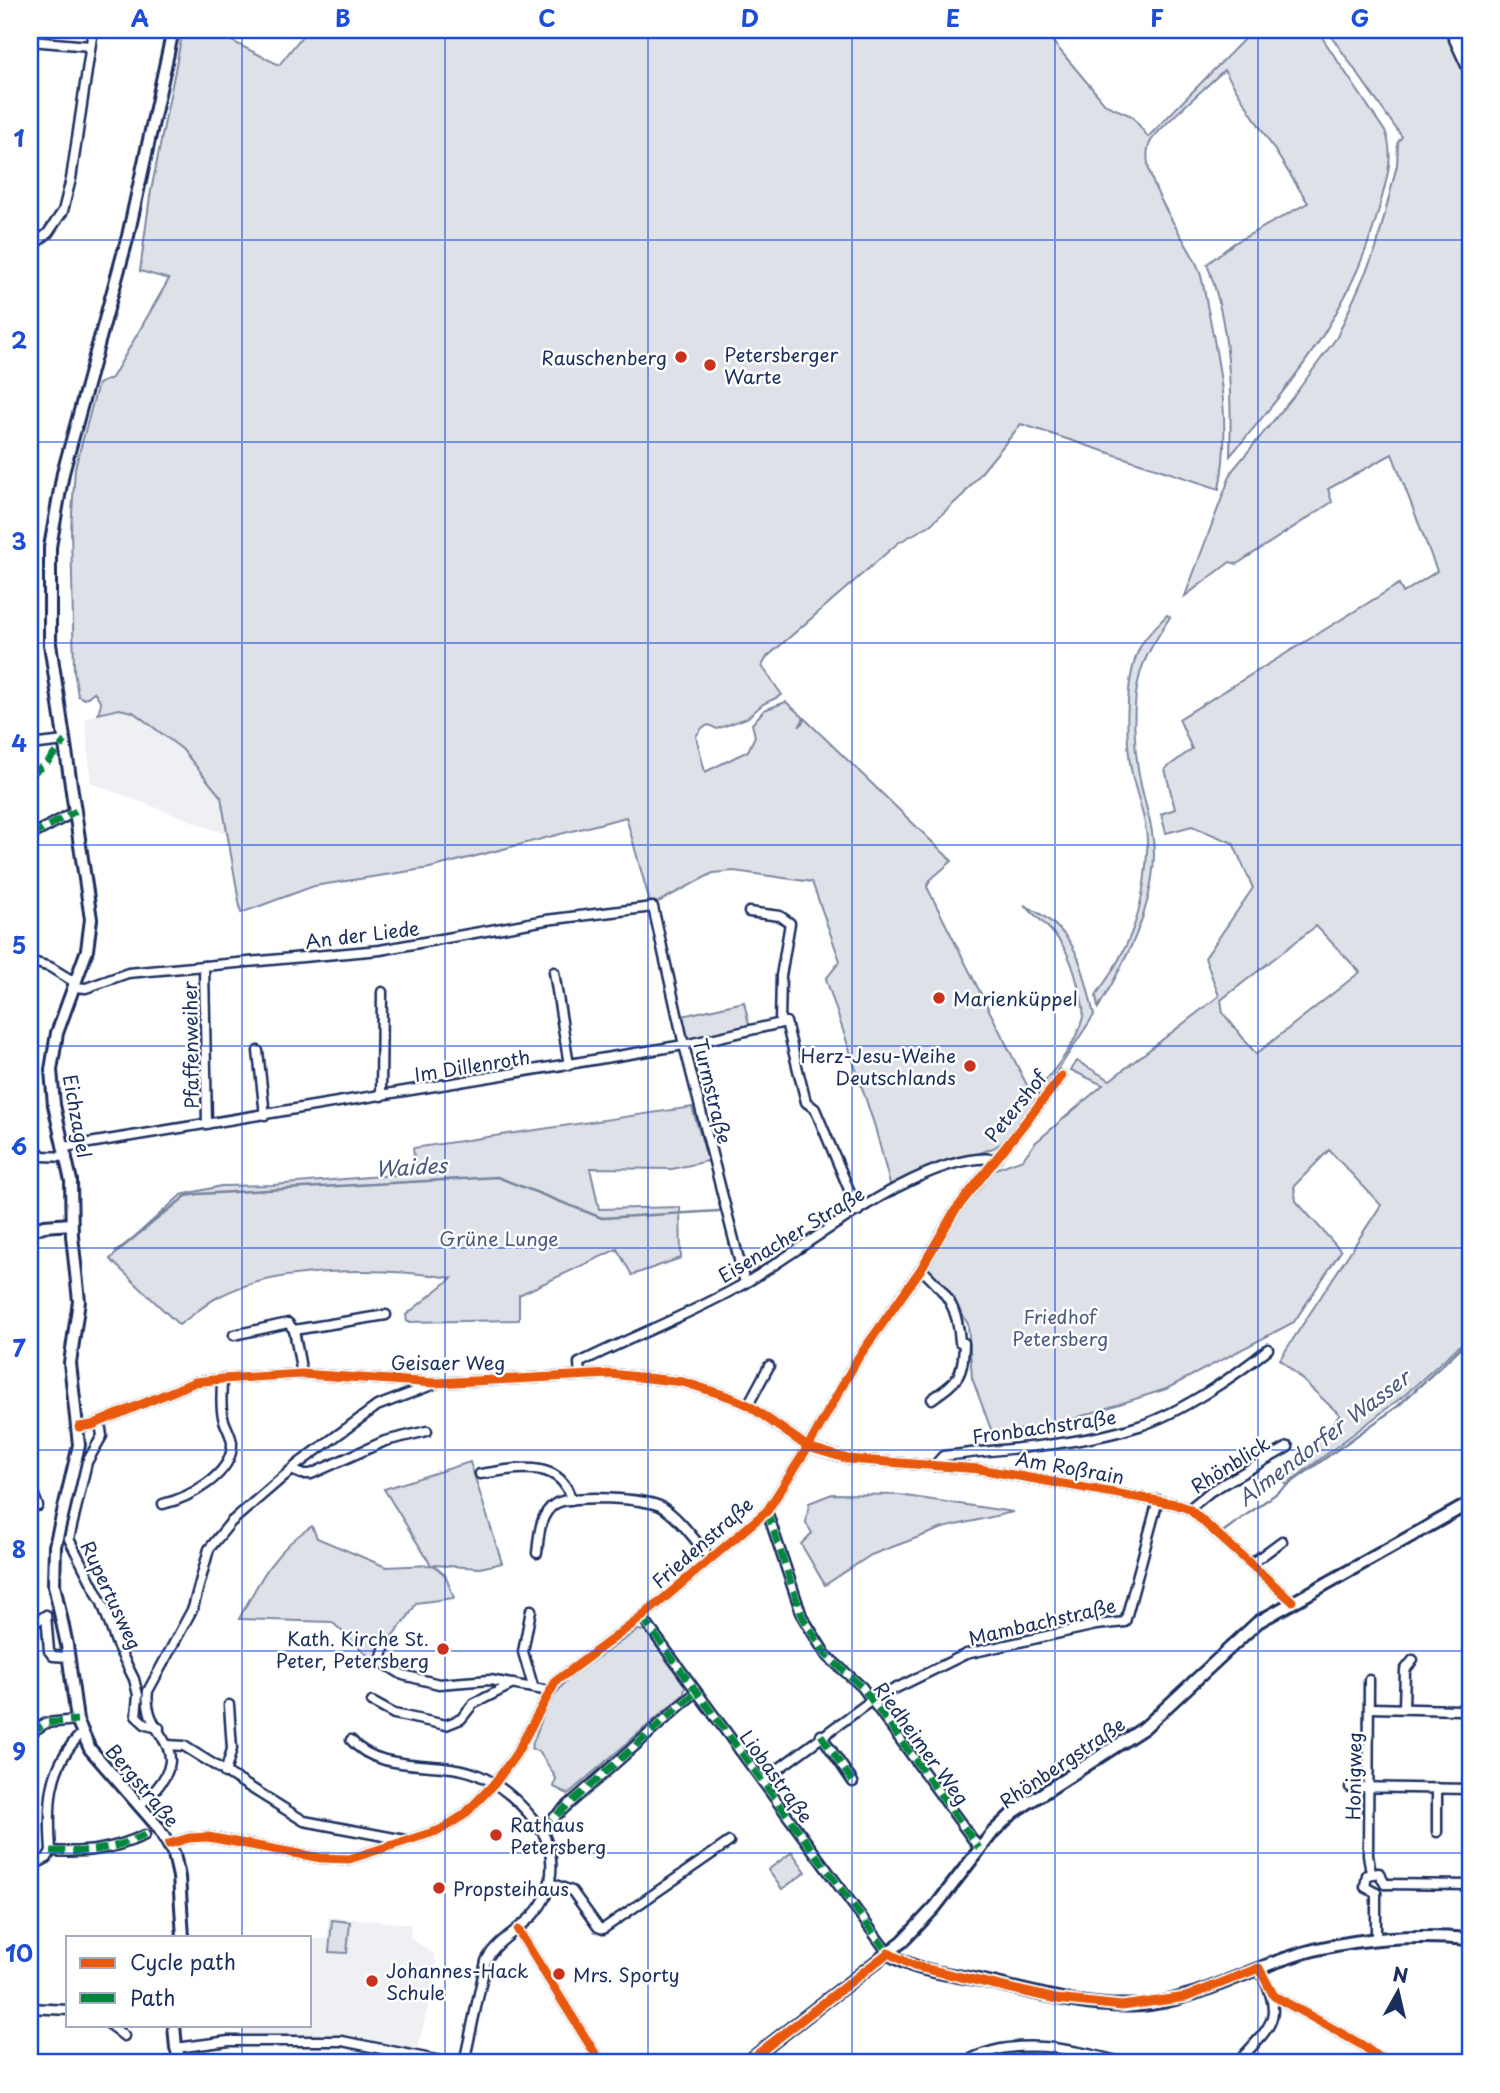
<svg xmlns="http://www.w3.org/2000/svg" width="1500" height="2093" viewBox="0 0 1500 2093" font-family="'Playpen Sans',sans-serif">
  <rect width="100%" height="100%" fill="#fff"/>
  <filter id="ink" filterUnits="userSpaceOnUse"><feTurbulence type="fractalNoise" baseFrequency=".0143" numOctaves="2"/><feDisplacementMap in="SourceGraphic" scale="14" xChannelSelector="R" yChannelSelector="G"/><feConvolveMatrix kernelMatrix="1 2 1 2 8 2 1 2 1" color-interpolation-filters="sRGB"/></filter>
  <g filter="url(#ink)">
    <g fill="#eff0f4">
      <path d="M119,709L133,712L182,749L221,797L228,835L91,783L85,718Z"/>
      <path d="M328,1917L411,1924L410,1938L435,1955L437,1971L417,2051L350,2037L243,2036L242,2026H231V2025H310V1940L328,1938Z"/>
    </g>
    <g fill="#dee1e7" stroke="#7c88a2" stroke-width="2" fill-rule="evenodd">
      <path d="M183,30H217L216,33L279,65L307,30H1043L1106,105L1132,116L1148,137L1253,30H1317L1386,133C1394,157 1387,178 1381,201C1355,305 1298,377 1230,456C1232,392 1230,324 1207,264L1234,243L1308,203L1224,70C1208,86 1161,125 1151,141C1133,172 1186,238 1198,267C1204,281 1205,299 1209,314C1221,373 1231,429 1219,489L1021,424L963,495L930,525L898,543L767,657L762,666L782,695L763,704L747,718L717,729L709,725L703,727L696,736L705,772L748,751L755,736L752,724L764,710L786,702L804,718L799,727L805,719L952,861L930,880L927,887L1036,1103L1005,1141L993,1148L891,1188L875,1127L826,979L840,961L812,882L734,871L713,873L651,906L626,817L430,868L314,886L241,913L221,797L182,749L133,712L119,709L98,714L101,703L94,692L85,699L78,696L74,671L71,529L75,468L98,384L112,378L169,279L140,271L150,196Z"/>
      <path d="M1327,30H1444L1470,83V1336L1406,1394L1286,1485L1281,1479L1340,1415L1280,1359L1381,1205L1329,1150L1294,1186L1296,1201L1341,1251L1294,1322L1166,1389L1045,1428L992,1432L972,1378L968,1324L947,1289L925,1268L957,1213L990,1171L1023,1159L1035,1143L1103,1085L1071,1070L1077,1061L1110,1080L1219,996L1205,958L1253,888L1233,843L1192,826L1166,833L1161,814L1175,809L1165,769L1192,749L1179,719L1399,584L1403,593L1437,571L1392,454L1328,489L1332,502L1237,564L1230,562L1185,596L1232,471L1293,397L1337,337L1376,249L1397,165L1398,142L1402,137ZM1316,926L1360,972L1256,1054L1223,1013L1221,1000Z"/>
      <path d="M1167,615L1170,617C1159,635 1146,653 1140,674C1131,707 1134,752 1141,785C1146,808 1154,830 1154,854C1153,910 1126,961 1098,1008L1096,995C1130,949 1144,911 1147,852C1149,828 1139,802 1133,779C1125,744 1124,680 1140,647C1145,636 1158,625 1167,615Z"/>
      <path d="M1024,905C1078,931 1081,962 1094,1015L1040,1097L1037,1091C1055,1069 1076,1045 1083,1017C1085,1008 1081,999 1079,990C1069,945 1058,936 1024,905Z"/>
      <path d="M744,1002L750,1029L689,1044L682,1016Z"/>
      <path d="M692,1107L708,1161L672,1169L590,1168L599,1209L680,1207L681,1258L632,1275L617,1249L519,1295V1320L407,1322L406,1315L452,1278C387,1268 277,1265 218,1297C205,1304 192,1316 179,1325L110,1259L181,1195L221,1186L273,1185L416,1173L413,1148Z"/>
      <path d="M470,1462L502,1563L480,1568L433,1565L445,1575L454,1598L416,1603C406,1627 383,1637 377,1664L332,1622L239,1619C259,1581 275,1549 312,1526L317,1538L386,1567L431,1565L384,1489Z"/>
      <path d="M832,1494L899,1495L1013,1512L943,1528L871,1555L825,1585L801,1544L812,1533L806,1523L809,1503Z"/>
      <path d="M638,1630L646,1631L685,1686L684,1694L568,1794L554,1787L556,1778L540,1753L531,1748L547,1706L568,1678Z"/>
      <path d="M792,1852L806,1872L782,1889L768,1870Z"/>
      <path d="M332,1920L350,1922L347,1953L329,1952Z"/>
    </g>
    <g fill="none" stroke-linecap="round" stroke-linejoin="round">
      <g stroke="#77839f" stroke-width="2.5">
        <path d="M116,1252L186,1196L198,1194L497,1177L602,1218L719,1211"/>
        <path d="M1224,1531L1398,1406L1470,1339"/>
      </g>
      <g stroke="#1b2f5e" stroke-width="13">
        <g id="street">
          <path d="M30,41L90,46"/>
          <path d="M30,248L48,233L63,211L71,179L93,30"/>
          <path d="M30,745L65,741"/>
          <path d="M30,836L76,811"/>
          <path d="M749,912L780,916L790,923L781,976L780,1023"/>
          <path d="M30,961L50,967L76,983"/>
          <path d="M204,966L207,1124"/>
          <path d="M554,972L569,1065"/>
          <path d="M74,987L86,988L128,973L380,950L546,920L653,907L684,1045L745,1283"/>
          <path d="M258,1051L265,1115"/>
          <path d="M381,1096L382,992"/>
          <path d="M30,1143L42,1156L67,1157"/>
          <path d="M65,1147L684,1045L786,1022L806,1102L815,1109L858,1211"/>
          <path d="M921,1269C947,1293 958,1307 960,1342L964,1343C963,1377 959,1380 932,1399"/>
          <path d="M294,1330L386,1315"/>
          <path d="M234,1335L288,1323L294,1330L302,1374"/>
          <path d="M580,1375L579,1363C633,1336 696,1312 747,1282C808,1246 925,1151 995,1159"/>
          <path d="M748,1405L769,1366"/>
          <path d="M100,1422L102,1436L87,1462L69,1539L102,1603L117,1645L134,1679L138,1695L136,1716L146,1725L159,1728"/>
          <path d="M79,1427L92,1425L195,1382L222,1379L302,1374L435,1383L611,1374L683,1382L730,1397L748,1405L808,1447L848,1459L979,1469L1175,1504L1189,1509L1292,1601"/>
          <path d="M934,1466L943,1456C1008,1448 1077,1446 1139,1426C1178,1414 1237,1375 1268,1349"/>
          <path d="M292,1470L301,1474H311L385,1441L427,1431"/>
          <path d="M480,1474C512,1470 561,1456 571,1500"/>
          <path d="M30,1485L38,1506"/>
          <path d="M163,1504C188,1498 233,1475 232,1443C231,1434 225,1426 223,1417C220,1405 222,1392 222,1379"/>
          <path d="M1189,1509L1211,1491L1288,1447"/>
          <path d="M767,1511L802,1616L826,1655L862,1687L979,1848"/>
          <path d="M537,1553C539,1537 539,1514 555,1504C571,1494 647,1498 662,1507C681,1519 696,1542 711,1559"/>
          <path d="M1251,1564L1282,1541"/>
          <path d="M531,1610L523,1652L533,1686"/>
          <path d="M642,1617L888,1953"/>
          <path d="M33,1624L46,1615L49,1651L53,1656L69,1657"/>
          <path d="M386,1641L382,1657L385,1664L403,1675L439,1684L490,1680L549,1691"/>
          <path d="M1369,1680L1368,1855L1371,1873"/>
          <path d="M372,1702L394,1714L446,1725L461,1719L473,1704L513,1684"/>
          <path d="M1370,1708L1461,1710L1470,1706"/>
          <path d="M1404,1708L1405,1670L1413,1660"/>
          <path d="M30,1733L46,1723L77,1720"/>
          <path d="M821,1735L853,1782"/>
          <path d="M351,1740C380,1774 436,1759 476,1774C500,1784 518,1800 534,1820C552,1841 556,1869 546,1895C534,1926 499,1934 486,1961L464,2063"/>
          <path d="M167,1745L184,1746L304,1821L405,1840"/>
          <path d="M225,1773L232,1749L229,1705"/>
          <path d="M762,1781L872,1700L966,1654L1096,1625L1125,1622L1158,1500"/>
          <path d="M1350,1787L1470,1789"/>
          <path d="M139,1806C207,1746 141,1741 148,1691L193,1608L209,1549L231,1522L298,1464L377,1406L432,1385"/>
          <path d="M541,1829L696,1692"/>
          <path d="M1437,1832V1788"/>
          <path d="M169,1844L189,1838L208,1837L321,1858L349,1859L440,1830L464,1815L495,1783L516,1754L556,1681L642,1617L767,1511L808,1447L858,1358L921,1269L954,1212L1062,1076"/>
          <path d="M51,1851C86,1853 112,1850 145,1835"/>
          <path d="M30,1867L47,1858L51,1851C48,1806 47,1767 82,1733"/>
          <path d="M550,1883L572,1891L598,1927L603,1929L729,1842"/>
          <path d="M1385,1884L1470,1885"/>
          <path d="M1376,1893L1365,1887L1367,1875L1379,1873L1385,1884"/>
          <path d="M1376,1893V1939"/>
          <path d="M518,1930L601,2063"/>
          <path d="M1274,1996L1362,2045L1386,2063"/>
          <path d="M30,2008L68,2010"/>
          <path d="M110,2025L124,2036"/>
          <path d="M176,2048L229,2041H342L451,2063"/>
          <path d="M963,2063C1013,2034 1071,2049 1125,2063"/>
          <path d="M1237,2063C1273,2023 1285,2020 1259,1968"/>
        </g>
      </g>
      <g stroke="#1b2f5e" stroke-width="16">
        <g id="secondary">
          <path d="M173,30L128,236L63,473L50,547V644L91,919L87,950L57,1033L51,1070L54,1105L71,1181L72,1236L79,1301L70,1363L79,1445L55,1546L54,1585L67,1645L77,1720L90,1749L158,1827L174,1854L179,1877L183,1937"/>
          <path d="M30,1231L44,1226L71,1224"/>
          <path d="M888,1953C914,1972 953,1974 984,1981C1036,1993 1087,2009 1141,2005C1193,2001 1238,1974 1287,1958C1346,1938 1408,1934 1470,1939"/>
          <path d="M174,2025L176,2048L181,2063"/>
          <path d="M746,2063L903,1941L935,1907L993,1832L1014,1812L1144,1728L1258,1622L1470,1503"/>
        </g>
      </g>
      <g stroke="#1b2f5e" stroke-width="19">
        <path id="highway" d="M1453,30L1470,67"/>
      </g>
      <use href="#street" stroke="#fff" stroke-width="8"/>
      <use href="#secondary" stroke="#fff" stroke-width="10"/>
      <use href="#highway" stroke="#fff" stroke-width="14"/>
      <g stroke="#00873e" stroke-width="7" stroke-dasharray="14 7" stroke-linecap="butt">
        <path d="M30,775L47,763L65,741"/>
        <path d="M30,836L76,811"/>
        <path d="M767,1511L802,1616L826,1655L862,1687L979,1848"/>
        <path d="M642,1617L888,1953"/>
        <path d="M30,1733L46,1723L77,1720"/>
        <path d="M821,1735L853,1782"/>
        <path d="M541,1829L696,1692"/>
        <path d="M51,1851C86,1853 112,1850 145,1835"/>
      </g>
      <g stroke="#fff" stroke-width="13">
        <g id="cycleway">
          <path d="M79,1427L92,1425L195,1382L222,1379L302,1374L435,1383L611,1374L683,1382L730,1397L748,1405L808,1447L848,1459L979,1469L1175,1504L1189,1509L1292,1601"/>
          <path d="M169,1844L189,1838L208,1837L321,1858L349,1859L440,1830L464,1815L495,1783L516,1754L556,1681L642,1617L767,1511L808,1447L858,1358L921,1269L954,1212L1062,1076"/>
          <path d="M518,1930L601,2063"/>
          <path d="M746,2063L888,1953L914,1966L1056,1999L1122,2006L1186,1997L1259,1968L1274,1996L1362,2045L1386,2063"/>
        </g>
      </g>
      <use href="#cycleway" stroke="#e8590c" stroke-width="9"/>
    </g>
  </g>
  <path fill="none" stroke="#1d4ed8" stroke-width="2" stroke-opacity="0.55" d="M242,30V1937M445,30V2063M648,30V2063M852,30V2063M1055,30V2063M1258,30V2063M30,240H1470M30,442H1470M30,643H1470M30,845H1470M30,1046H1470M30,1248H1470M30,1450H1470M30,1651H1470M30,1853H1470M242,2025V2063"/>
  <g fill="#c8321e" stroke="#fff" stroke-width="2.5">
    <circle cx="681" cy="357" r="7"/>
    <circle cx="710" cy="365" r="7"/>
    <circle cx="939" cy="998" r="7"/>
    <circle cx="970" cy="1066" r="7"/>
    <circle cx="443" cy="1649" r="7"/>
    <circle cx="496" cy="1835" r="7"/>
    <circle cx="439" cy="1888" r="7"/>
    <circle cx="559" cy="1974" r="7"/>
    <circle cx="372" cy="1981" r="7"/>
  </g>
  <g text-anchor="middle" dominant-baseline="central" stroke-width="5" stroke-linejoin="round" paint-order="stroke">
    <g font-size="19" fill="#1b2f5e" stroke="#fff" text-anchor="start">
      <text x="724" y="354">Petersberger<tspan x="724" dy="22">Warte</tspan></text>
      <text x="667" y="357" text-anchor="end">Rauschenberg</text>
      <text x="953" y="998">Marienküppel</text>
      <text x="956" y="1055" text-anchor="end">Herz-Jesu-Weihe<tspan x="956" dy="22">Deutschlands</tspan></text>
      <text x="429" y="1638" text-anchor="end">Kath. Kirche St.<tspan x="429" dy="22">Peter, Petersberg</tspan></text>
      <text x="510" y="1824">Rathaus<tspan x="510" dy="22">Petersberg</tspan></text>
      <text x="453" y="1888">Propsteihaus</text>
      <text x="386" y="1970">Johannes-Hack<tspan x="386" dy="22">Schule</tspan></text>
      <text x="573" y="1974">Mrs. Sporty</text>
    </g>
    <g font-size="19" fill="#1b2f5e" stroke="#fff">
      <text transform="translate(362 934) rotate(-7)">An der Liede</text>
      <text transform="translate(190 1045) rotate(-91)">Pfaffenweiher</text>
      <text transform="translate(472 1065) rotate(-9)">Im Dillenroth</text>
      <text transform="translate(713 1091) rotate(76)">Turmstraße</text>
      <text transform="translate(1015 1106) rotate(-51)">Petershof</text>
      <text transform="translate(78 1116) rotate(80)">Eichzagel</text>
      <text transform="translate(791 1234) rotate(-31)">Eisenacher Straße</text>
      <text x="448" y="1362">Geisaer Weg</text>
      <text transform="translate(1044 1426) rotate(-8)">Fronbachstraße</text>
      <text transform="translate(1230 1464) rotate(-32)">Rhönblick</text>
      <text transform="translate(1070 1467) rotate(10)">Am Roßrain</text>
      <text transform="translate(702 1542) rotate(-41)">Friedenstraße</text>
      <text transform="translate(112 1595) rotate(65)">Rupertusweg</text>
      <text transform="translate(1042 1621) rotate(-13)">Mambachstraße</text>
      <text transform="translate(922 1743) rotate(54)">Riedheimer Weg</text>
      <text transform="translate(1062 1762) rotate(-34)">Rhönbergstraße</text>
      <text transform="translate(777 1776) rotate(54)">Liobastraße</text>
      <text transform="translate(1353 1776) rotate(-89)">Honigweg</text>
      <text transform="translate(143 1785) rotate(50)">Bergstraße</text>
    </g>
    <g font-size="19" fill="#4c5c80" stroke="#fff">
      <text x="499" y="1238">Grüne Lunge</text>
      <text x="1060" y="1316">Friedhof<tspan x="1060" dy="22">Petersberg</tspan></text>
    </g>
    <g font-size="21" font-style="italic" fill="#49597e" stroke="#fff">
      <text transform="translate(411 1166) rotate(-3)">Waides</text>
      <text transform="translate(1323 1437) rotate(-37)">Almendorfer Wasser</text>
    </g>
  </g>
  <rect width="1500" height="2093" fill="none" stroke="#fff" stroke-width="77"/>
  <rect x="66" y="1936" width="245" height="91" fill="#ffffff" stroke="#a4acbf" stroke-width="2"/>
  <rect x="80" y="1958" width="35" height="10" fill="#e8590c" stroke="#a4acbf" stroke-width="2"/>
  <text x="130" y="1970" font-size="21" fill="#1b2f5e">Cycle path</text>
  <rect x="80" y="1993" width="35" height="10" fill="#00873e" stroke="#a4acbf" stroke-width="2"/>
  <text x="130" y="2006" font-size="21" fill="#1b2f5e">Path</text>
  <g transform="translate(1398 1992) rotate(8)" stroke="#ffffff" stroke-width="5" paint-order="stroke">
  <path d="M0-5L12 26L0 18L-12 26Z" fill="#1b2f5e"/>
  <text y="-10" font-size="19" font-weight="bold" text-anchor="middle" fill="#1b2f5e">N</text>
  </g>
  <rect x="38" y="38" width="1424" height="2016" fill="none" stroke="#1d4ed8" stroke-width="2.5"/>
  <g font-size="23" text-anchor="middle" font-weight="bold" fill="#1d4ed8">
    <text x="140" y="27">A</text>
    <text x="343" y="27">B</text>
    <text x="547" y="27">C</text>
    <text x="750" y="27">D</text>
    <text x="953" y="27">E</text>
    <text x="1157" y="27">F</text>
    <text x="1360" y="27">G</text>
    <text x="19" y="147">1</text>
    <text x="19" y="349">2</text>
    <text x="19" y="550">3</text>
    <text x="19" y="752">4</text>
    <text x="19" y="954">5</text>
    <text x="19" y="1155">6</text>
    <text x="19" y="1357">7</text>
    <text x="19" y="1558">8</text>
    <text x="19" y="1760">9</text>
    <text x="19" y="1962">10</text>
  </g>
</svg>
